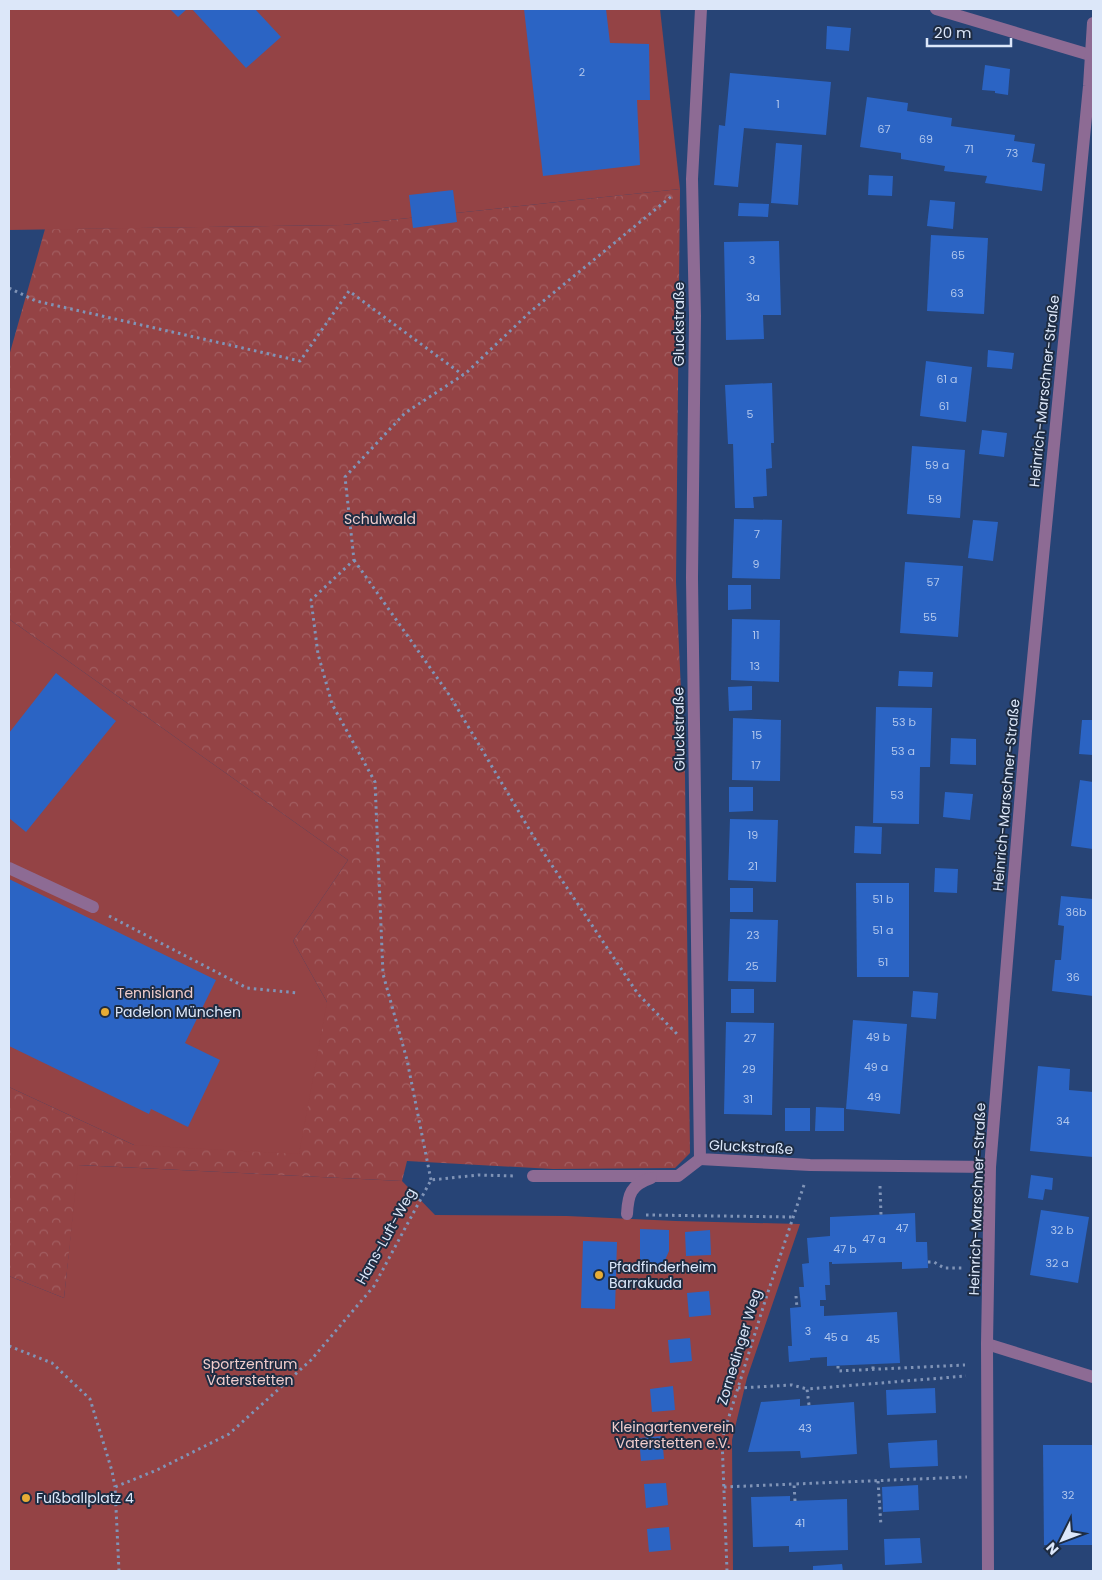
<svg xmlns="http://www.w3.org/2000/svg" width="1102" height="1580" viewBox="0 0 1102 1580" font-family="Poppins,sans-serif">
  <defs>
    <pattern id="forest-crowns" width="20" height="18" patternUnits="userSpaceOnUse" patternTransform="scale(1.25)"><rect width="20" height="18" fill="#944345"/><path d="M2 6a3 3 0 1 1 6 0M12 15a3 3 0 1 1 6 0" fill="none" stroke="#a25e61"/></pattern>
  </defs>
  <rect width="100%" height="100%" fill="#274476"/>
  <path fill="url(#forest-crowns)" d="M680,189L676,582L685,777L690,1153L675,1168L553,1169L407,1161L402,1181L79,1165L64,1298L9,1276V1087L134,1145L327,1002L293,941L348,860L9,619V356L45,229L343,225Z"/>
  <g fill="#944345">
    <path d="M9,9H660L680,189L343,225L9,230Z"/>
    <path d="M9,619L348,860L293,941L327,1002L299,1154L134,1145L9,1087Z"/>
    <path d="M78,1165L402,1181L435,1215L567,1216L676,1221L800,1224L747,1378L732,1440L733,1571H9V1276L64,1298Z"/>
  </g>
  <g fill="#2b64c4">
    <path d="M170,9H187L178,17Z"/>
    <path d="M192,9H255L281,37L246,68Z"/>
    <path d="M524,9H606L610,43L649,44L650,100H637L640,165L543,176Z"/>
    <path d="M827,26L851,28L849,51L826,49Z"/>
    <path d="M985,65L1010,69L1008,95L995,93V91L982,90Z"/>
    <path d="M730,73L831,82L826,135L744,128L738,187L714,185L719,125L725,126Z"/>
    <path d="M867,97L908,103L907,111L952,118L951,126L1015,135L1014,141L1035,144L1032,162L1045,164L1042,191L985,183L987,176L944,171L945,166L901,159V153L860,147Z"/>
    <path d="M776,143L802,145L798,205L771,203Z"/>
    <path d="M869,175L893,176L892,196L868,195Z"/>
    <path d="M453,190L457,222L413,228L409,195Z"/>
    <path d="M930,200L955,202L953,229L927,226Z"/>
    <path d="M739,203L769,204L768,217L738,216Z"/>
    <path d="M931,235L988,238L984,314L927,311Z"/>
    <path d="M779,241L781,315H763L764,339L726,340L724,242Z"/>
    <path d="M988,350L1014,353L1012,369L987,367Z"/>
    <path d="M926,361L972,367L966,422L920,416Z"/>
    <path d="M772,383L774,443H771L772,468L766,469L767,496L753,497L754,508H735L733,444H728L725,385Z"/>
    <path d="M982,430L1007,433L1004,457L979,454Z"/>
    <path d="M912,446L965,450L960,518L907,514Z"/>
    <path d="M734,519L782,520L780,579L732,578Z"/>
    <path d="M973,520L998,522L993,561L968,558Z"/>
    <path d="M905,562L963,566L958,637L900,633Z"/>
    <path d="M728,585H751V609L728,610Z"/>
    <path d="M732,619L780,620L779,682L731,680Z"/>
    <path d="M899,671L933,672L932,687L898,686Z"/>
    <path d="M56,673L116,721L26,832L9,818V733Z"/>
    <path d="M752,686V710L729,711L728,687Z"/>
    <path d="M876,707L932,708L930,767H920L919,824L873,823Z"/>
    <path d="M733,718L781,720L780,781L732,780Z"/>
    <path d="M1082,720H1093V755L1079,754Z"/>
    <path d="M951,738L976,739V765L950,764Z"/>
    <path d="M1080,780L1093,782V849L1071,846Z"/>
    <path d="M729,787H753V811L729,812Z"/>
    <path d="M945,792L973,794L970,820L943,817Z"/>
    <path d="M730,819L778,820L776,882L728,880Z"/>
    <path d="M855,826L882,827L881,854L854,853Z"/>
    <path d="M935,868L958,869L957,893L934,892Z"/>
    <path d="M9,879L216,980L185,1043L220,1060L188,1127L151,1109L149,1114L9,1046Z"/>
    <path d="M856,883H909V977H857Z"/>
    <rect x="730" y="888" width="23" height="24"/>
    <path d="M1061,896L1093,899V996L1052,991L1055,960H1061L1064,926L1058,925Z"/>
    <path d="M730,919L778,920L776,982L728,981Z"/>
    <rect x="731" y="989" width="23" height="24"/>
    <path d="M913,991L938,993L936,1019L911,1017Z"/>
    <path d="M853,1020L907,1024L900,1114L846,1109Z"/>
    <path d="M726,1022L774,1023L772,1115L724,1114Z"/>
    <path d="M1038,1066L1070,1069L1069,1090L1093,1092V1157L1030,1151Z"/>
    <path d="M816,1107L844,1108V1131H815Z"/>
    <rect x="785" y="1108" width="25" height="23"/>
    <path d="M1031,1175L1053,1178L1052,1190L1045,1189L1043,1200L1028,1198Z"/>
    <path d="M1041,1210L1089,1217L1078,1283L1030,1275Z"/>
    <path d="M915,1213L916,1242H927L928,1268L902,1269V1262L832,1264V1262H829L830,1285H825L826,1300H820V1306H824V1316L897,1312L900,1363L827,1366V1357L810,1358V1360L789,1362L788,1346H792L790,1308L801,1307L799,1287H804L802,1264L809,1263L807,1238L830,1236V1217Z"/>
    <path d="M640,1229L669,1230V1251L662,1267L640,1266Z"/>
    <path d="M710,1230L711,1255L686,1256L685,1232Z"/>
    <path d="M583,1241L617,1242L615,1309L581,1308Z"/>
    <path d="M709,1291L711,1315L689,1317L687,1293Z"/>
    <path d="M690,1338L692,1361L670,1363L668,1340Z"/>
    <path d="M673,1386L675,1410L652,1412L650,1389Z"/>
    <path d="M935,1388L936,1413L887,1415L886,1390Z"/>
    <path d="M800,1399V1406L854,1402L857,1454L801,1458L800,1451L748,1452L761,1402Z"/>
    <path d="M662,1436L664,1459L641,1461L639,1438Z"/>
    <path d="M937,1440L938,1466L890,1468L888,1443Z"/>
    <path d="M1043,1445H1093V1545H1044Z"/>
    <path d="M666,1483L668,1505L646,1508L644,1484Z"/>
    <path d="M918,1485L919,1510L883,1512L882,1487Z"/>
    <path d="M790,1496V1501L847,1499L848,1550L789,1552V1546L753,1547L751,1497Z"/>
    <path d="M669,1527L671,1550L649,1552L647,1529Z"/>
    <path d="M920,1538L922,1563L885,1565L884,1539Z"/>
    <path d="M842,1564L843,1571H813V1566Z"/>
  </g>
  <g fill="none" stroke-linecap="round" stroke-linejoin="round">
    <g stroke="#8094b7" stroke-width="3" stroke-dasharray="2.5 4" stroke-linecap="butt">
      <path d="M9,288L36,301L300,361L349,291L463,375"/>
      <path d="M354,560L450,696L541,849L638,994L677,1034"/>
      <path d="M109,916L247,988L298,993"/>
      <path d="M431,1180L407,1060L383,974L375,782L332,704L318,654L311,600L354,560L345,477L405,413L466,373L530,312L673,195"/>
      <path d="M880,1186L881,1215"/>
      <path d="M646,1215L793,1217"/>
      <path d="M928,1262H934L944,1268H964"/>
      <path d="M796,1296L797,1308"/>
      <path d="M9,1346L52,1363L90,1399L112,1471L115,1487"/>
      <path d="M838,1366V1371L965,1365"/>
      <path d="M873,1369V1364"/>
      <path d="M738,1388L792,1385L807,1389"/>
      <path d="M809,1405L807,1389L966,1376"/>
      <path d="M878,1481L881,1526"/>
      <path d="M724,1487L794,1484"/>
      <path d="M795,1501L794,1484L967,1477"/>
      <path d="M119,1571L115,1487L157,1470L229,1434L311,1360L374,1286L431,1180L478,1175L515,1176"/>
      <path d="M727,1571L722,1439L766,1298L804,1185"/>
    </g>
    <g stroke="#8d6b94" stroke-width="12">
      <path d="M9,868L93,907"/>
      <path d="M533,1176H678L700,1159"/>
      <path d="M627,1214C628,1194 631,1185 651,1178"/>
    </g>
    <g stroke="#8d6b94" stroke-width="12">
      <path d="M701,9L692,179L695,316L692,578L700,1159L810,1165L990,1167"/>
      <path d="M936,9L1090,55"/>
      <path d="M987,1344L1093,1377"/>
      <path d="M988,1571L987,1344L990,1167L1026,731L1089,86L1093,23"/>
    </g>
  </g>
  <g fill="#e7ac36" stroke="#1e2c42" stroke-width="2">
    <circle cx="105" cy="1012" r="5"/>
    <circle cx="599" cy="1275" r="5"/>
    <circle cx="26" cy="1498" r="5"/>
  </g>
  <g text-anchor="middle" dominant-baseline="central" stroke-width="4" stroke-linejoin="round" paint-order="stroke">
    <g font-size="11" fill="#b0c6ec">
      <text x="582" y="72">2</text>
      <text x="778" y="104">1</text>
      <text x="884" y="129">67</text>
      <text x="926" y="139">69</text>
      <text x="969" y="149">71</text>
      <text x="1012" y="153">73</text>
      <text x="958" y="255">65</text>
      <text x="752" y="260">3</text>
      <text x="957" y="293">63</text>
      <text x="753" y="297">3a</text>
      <text x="947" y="379">61 a</text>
      <text x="944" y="406">61</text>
      <text x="750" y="414">5</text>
      <text x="937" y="465">59 a</text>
      <text x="935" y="499">59</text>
      <text x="757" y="534">7</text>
      <text x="756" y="564">9</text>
      <text x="933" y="582">57</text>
      <text x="930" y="617">55</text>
      <text x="756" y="635">11</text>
      <text x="755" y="666">13</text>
      <text x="904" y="722">53 b</text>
      <text x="757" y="735">15</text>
      <text x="903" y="751">53 a</text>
      <text x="756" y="765">17</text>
      <text x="897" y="795">53</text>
      <text x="753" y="835">19</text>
      <text x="753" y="866">21</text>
      <text x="883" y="899">51 b</text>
      <text x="1076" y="912">36b</text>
      <text x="883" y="930">51 a</text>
      <text x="753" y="935">23</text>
      <text x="883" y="962">51</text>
      <text x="752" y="966">25</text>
      <text x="1073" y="977">36</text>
      <text x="878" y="1037">49 b</text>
      <text x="750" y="1038">27</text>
      <text x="876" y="1067">49 a</text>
      <text x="749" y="1069">29</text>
      <text x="874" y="1097">49</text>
      <text x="748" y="1099">31</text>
      <text x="1063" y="1121">34</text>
      <text x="902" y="1228">47</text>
      <text x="1062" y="1230">32 b</text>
      <text x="874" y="1239">47 a</text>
      <text x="845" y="1249">47 b</text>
      <text x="1057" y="1263">32 a</text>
      <text x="808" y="1331">3</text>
      <text x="836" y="1337">45 a</text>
      <text x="873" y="1339">45</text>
      <text x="805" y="1428">43</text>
      <text x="1068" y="1495">32</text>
      <text x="800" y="1523">41</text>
    </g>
    <g font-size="14" fill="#dce7f9" stroke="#1e2c42">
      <text transform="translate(679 324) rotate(-90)">Gluckstraße</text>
      <text transform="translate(1044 391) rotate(-84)">Heinrich-Marschner-Straße</text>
      <text transform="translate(679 729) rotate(-91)">Gluckstraße</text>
      <text transform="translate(1006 795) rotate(-85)">Heinrich-Marschner-Straße</text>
      <text transform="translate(751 1147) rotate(3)">Gluckstraße</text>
      <text transform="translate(977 1199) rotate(-88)">Heinrich-Marschner-Straße</text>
      <text transform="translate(386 1236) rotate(-61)">Hans-Luft-Weg</text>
      <text transform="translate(739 1347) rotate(-73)">Zornedinger Weg</text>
    </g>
    <g font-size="14" fill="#f0cdcc" stroke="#1e2c42">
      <text x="380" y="519">Schulwald</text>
      <text x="155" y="993">Tennisland</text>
      <text x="250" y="1364">Sportzentrum<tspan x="250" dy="16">Vaterstetten</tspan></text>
      <text x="673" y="1427">Kleingartenverein<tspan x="673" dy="16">Vaterstetten e.V.</tspan></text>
    </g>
    <g font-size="14" fill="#dce7f9" stroke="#1e2c42" text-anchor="start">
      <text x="115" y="1012">Padelon München</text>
      <text x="609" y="1267">Pfadfinderheim<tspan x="609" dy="16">Barrakuda</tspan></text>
      <text x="36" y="1498">Fußballplatz 4</text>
    </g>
  </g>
  <rect width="1102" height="1580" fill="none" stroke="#dce7f9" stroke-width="20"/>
  <g transform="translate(1062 1540) rotate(228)" stroke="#1e2c42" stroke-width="4" paint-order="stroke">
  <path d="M0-4L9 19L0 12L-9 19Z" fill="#dce7f9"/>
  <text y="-8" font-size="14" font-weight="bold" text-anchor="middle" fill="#dce7f9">N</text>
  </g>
  <path d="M927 38v8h84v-8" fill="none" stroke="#dce7f9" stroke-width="2.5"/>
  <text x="934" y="38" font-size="15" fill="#dce7f9" stroke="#1e2c42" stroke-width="4" paint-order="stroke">20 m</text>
</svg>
